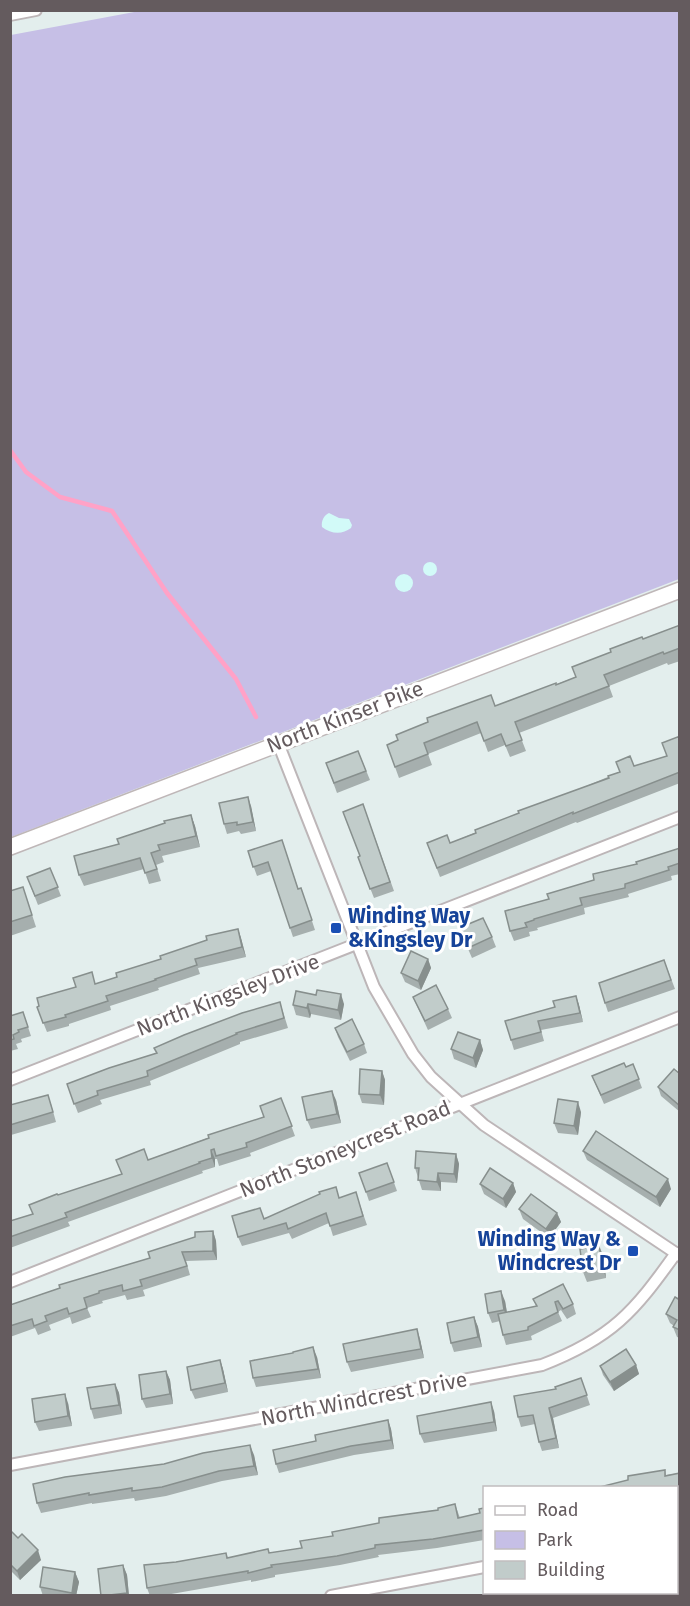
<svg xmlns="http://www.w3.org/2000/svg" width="690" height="1606" viewBox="0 0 690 1606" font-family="'Fira Sans',sans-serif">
  <rect width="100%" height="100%" fill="#e3eeed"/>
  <path fill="#c6bfe6" d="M145,10L679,11V579L11,837V35Z"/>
  <g fill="#d2faf8">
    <path d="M329,513L339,518L349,519L352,525L351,528C342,535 331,534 322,527C321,521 324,515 329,513Z"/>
    <circle cx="430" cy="569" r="7"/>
    <circle cx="404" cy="583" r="9"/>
  </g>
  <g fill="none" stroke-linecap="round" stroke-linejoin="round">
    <path stroke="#ffa2c7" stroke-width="4.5" d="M10,450L26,472L60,497L112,511L167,593L236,679L256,717"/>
    <g stroke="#bdb6b8" stroke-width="14">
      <g id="street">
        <path d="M10,15L36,10"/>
        <path d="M278,743L374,987L413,1054L431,1077L484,1125L680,1256"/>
        <path d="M10,1080L680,817"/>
        <path d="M10,1282L680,1017"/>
        <path d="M10,1465L542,1365C612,1338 634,1312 676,1253"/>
        <path d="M676,1531L680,1530"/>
        <path d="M331,1596L484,1567"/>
      </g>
    </g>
    <g stroke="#bfb7b8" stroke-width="18">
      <path id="secondary" d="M10,847L680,590"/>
    </g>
    <use href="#street" stroke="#fff" stroke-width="10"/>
    <use href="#secondary" stroke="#fff" stroke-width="15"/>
  </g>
  <g fill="#a6afae">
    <path d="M680,625V661L668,665L667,663L609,686L613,697L519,733L526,751L510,757L505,745L488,752L481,733L428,754L432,765L399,778L387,745L576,677L643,639Z"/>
    <path d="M680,736V783L577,823L576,822L440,877L427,843H450L634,766L667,756Z"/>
    <path d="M358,751L370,780L337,793L326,763Z"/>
    <path d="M363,804L394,891L374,898L358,857L359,856Z"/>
    <path d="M251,806L256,831L241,834L239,831L227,834L224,824Z"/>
    <path d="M191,815L195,826L200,847L162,856L164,862L156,865L161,881L149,884L144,869L84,886L79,875L119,844Z"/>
    <path d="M282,840L298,888H301L315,930L293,937L271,871L257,876L248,851Z"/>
    <path d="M680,848V874L671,876L672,880L628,894L629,897L584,908L585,914L537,928L538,930L529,932L530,936L514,941L510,931L549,899L594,880Z"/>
    <path d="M50,868L61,896L38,905L27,877Z"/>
    <path d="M23,887L36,927L10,936V891Z"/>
    <path d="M459,928L492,937L496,947L472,958Z"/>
    <path d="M238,929L241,938L246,957L198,968L200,974L158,988L159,990L110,1006L111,1010L69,1024V1026L47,1032L37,1007L76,987L96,984L117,977L207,940Z"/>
    <path d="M428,959L431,968L421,990L405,982L401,973Z"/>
    <path d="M664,960L675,989L608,1012L605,1003Z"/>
    <path d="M296,991L344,1004L341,1020L311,1014L310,1018L296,1015L293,1005Z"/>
    <path d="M576,996L579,1005L583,1022L541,1030L544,1041L514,1050L511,1040L555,1007Z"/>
    <path d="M413,997L448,1009L452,1018L428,1030L417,1006Z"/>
    <path d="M280,1002L288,1028L240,1042V1044L150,1081L151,1085L100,1100L102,1104L78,1113L67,1084L156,1054Z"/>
    <path d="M10,1016L26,1021L31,1036L21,1039L22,1042L16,1044L18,1049L10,1051Z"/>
    <path d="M335,1028L364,1044L367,1053L350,1061L338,1037Z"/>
    <path d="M480,1040L483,1050L476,1068L454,1059L451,1049Z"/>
    <path d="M633,1064L642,1088L604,1104L592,1076L626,1067Z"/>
    <path d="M382,1071L385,1080L384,1105L362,1103L359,1094Z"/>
    <path d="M680,1074V1112L661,1096L658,1087Z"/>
    <path d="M281,1098L295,1136L250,1153L251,1156L219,1166L217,1159H215V1167L202,1171L203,1173L68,1222L70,1226L10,1248V1221L33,1214L58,1195L122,1174L148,1160L264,1117Z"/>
    <path d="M336,1100L341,1123L311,1129L307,1120Z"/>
    <path d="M51,1104L56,1122L11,1135L10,1137V1105Z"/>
    <path d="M581,1112L578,1135L558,1133L554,1123Z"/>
    <path d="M583,1151L671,1189L660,1207L587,1160Z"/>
    <path d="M456,1154L459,1164L457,1183L441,1182V1191L422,1190L415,1168Z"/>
    <path d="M387,1163L397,1191L369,1201L366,1192Z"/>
    <path d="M513,1183L516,1192L506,1208L484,1194L480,1184Z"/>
    <path d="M340,1198L359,1202L367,1225L333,1236L329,1223L292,1239L289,1233L242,1246L238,1237L264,1218Z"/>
    <path d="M519,1209L557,1213L561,1222L549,1238L523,1219Z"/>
    <path d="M213,1231L216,1241L217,1260L186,1261L190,1275L143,1290L145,1296L127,1300L125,1295L102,1301L103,1303L87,1308L91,1317L72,1324L70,1317L49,1325L51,1330L38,1335L35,1328L10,1337V1305L150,1258Z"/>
    <path d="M603,1255L606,1278L587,1282L583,1272Z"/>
    <path d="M563,1284L573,1304L576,1314L567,1319L561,1310L558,1312L562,1321L531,1336L532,1340L506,1345L503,1335L500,1321L492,1323L488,1313L505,1301L507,1312L536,1306L533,1299Z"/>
    <path d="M680,1300V1338L677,1337L673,1327L674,1326L670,1323L666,1314Z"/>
    <path d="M474,1317L478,1327L482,1347L454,1352L451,1343Z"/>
    <path d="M420,1339L424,1358L351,1372L347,1362Z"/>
    <path d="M317,1357L321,1378L256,1387L253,1378Z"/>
    <path d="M220,1360L223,1369L228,1392L195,1399L191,1390Z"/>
    <path d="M636,1365L639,1374L614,1391L603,1375L600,1366Z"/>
    <path d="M166,1371L170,1380L173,1404L146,1408L142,1399Z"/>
    <path d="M581,1378L590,1405L553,1418L559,1448L542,1451L539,1442L535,1424L521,1427L518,1417L556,1389Z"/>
    <path d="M115,1384L119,1393L122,1414L94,1419L91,1409Z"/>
    <path d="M68,1403L72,1426L39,1431L35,1422Z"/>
    <path d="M494,1411L497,1431L424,1443L420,1434Z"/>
    <path d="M388,1420L391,1429L394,1449L354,1455L279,1473L276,1464L316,1441Z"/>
    <path d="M254,1455L258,1475L222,1481L166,1496L135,1501L134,1498L92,1504V1503L41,1513L37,1503Z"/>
    <path d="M665,1470L666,1475L680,1473V1500L676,1501V1488L628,1480Z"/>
    <path d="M455,1504L460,1518L480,1513L484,1508V1540L437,1548L378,1555L379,1557L340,1565L275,1575V1577L251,1582V1580L160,1596H150L147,1588L176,1562L226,1553L228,1558L270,1553L302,1548L333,1536L438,1510Z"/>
    <path d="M10,1530L41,1560L20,1580L10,1570Z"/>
    <path d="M123,1565L127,1575L129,1596H101Z"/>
    <path d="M75,1572L79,1582L76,1596H43L40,1587Z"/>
    <rect x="512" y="1593" width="132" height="3"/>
  </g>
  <g fill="#878f8d">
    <path d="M248,797L251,806L256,831L253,822Z"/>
    <path d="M191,815L195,826L200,847L196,836Z"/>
    <path d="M238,929L241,938L246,957L242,947Z"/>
    <path d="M428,959L431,968L421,990L418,981Z"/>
    <path d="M341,994L344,1004L341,1020L338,1010Z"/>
    <path d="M576,996L579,1005L583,1022L580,1013Z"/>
    <path d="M308,1004L311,1014L310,1018L307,1008Z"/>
    <path d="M480,1040L483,1050L476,1068L473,1058Z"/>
    <path d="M382,1071L385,1080L384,1105L380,1095Z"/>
    <path d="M332,1091L336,1100L341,1123L337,1114Z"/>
    <path d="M578,1102L581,1112L578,1135L574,1126Z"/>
    <path d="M211,1150L215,1159V1167L212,1158Z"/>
    <path d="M456,1154L459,1164L457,1183L454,1174Z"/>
    <path d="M438,1173L441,1182V1191L437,1182Z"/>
    <path d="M668,1179L671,1189L660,1207L656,1197Z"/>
    <path d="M513,1183L516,1192L506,1208L503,1199Z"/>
    <path d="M557,1213L561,1222L549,1238L546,1229Z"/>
    <path d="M213,1231L216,1241L217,1260L213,1251Z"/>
    <path d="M599,1246L603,1255L606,1278L603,1269Z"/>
    <path d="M501,1291L505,1301L508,1320L504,1310Z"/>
    <path d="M474,1317L478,1327L482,1347L478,1337Z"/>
    <path d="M417,1329L420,1339L424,1358L421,1349Z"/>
    <path d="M313,1347L317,1357L321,1378L318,1369Z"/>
    <path d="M220,1360L223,1369L228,1392L225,1383Z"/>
    <path d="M636,1365L639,1374L614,1391L610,1382Z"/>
    <path d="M166,1371L170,1380L173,1404L170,1394Z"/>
    <path d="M115,1384L119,1393L122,1414L119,1405Z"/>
    <path d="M65,1394L68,1403L72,1426L68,1416Z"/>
    <path d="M491,1402L494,1411L497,1431L494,1422Z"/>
    <path d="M549,1408L553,1418L559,1448L556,1438Z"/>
    <path d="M388,1420L391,1429L394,1449L391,1440Z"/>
    <path d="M250,1445L254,1455L258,1475L254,1466Z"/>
    <path d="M38,1550L41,1560L20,1580L17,1571Z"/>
    <path d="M123,1565L127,1575L129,1596H128L127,1593Z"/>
    <path d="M75,1572L79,1582L76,1596H73L72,1593Z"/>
  </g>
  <g fill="#c1ccca" stroke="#878f8d" stroke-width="1.5">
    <path d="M680,625V648L664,654L663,652L604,675L609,686L515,722L522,740L506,746L501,734L484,741L477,722L424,743L428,754L395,767L387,745L398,740L396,735L428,722L427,718L491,695L495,706L556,683V685L576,677L572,667L611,652L610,649L642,637L643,639Z"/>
    <path d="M680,736V772L573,814V812L437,868L427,843L447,835L450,843L476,833L475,830L519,813L518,811L609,778L608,776L620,772L616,762L630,756L634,766L667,756L662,743Z"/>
    <path d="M358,751L366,771L334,783L326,763Z"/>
    <path d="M248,797L253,822L237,825V822L224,824L219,803Z"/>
    <path d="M363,804L390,882L370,889L358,857L360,856L343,812Z"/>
    <path d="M191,815L196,836L158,845L160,850L151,853L157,869L145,873L140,858L79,875L74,856L119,844L117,839L165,823L164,821Z"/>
    <path d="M282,840L298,889L301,888L312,920L290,928L268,862L253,867L248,851Z"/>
    <path d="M680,848V863L668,867L669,870L625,884V888L580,898L582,905L534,919V920L525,923L527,927L510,931L505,911L549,899L547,894L594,880L593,874L637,864L636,862Z"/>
    <path d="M50,868L58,887L35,896L27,877Z"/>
    <path d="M23,887L32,915L10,922V891Z"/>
    <path d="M483,918L492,937L468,948L459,928Z"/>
    <path d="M238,929L242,947L195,959L197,965L155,979L156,980L106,996L108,1001L65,1015L66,1017L43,1023L37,1007L39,1006L37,998L76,987L73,978L92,972L95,984L117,977L116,973L161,959L160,956L207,940L206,936Z"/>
    <path d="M411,951L428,959L418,981L401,973Z"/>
    <path d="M664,960L671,980L605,1003L599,983Z"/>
    <path d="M436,985L448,1009L425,1021L413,997Z"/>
    <path d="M317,990L341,994L338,1010L308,1004L307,1008L293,1005L296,991L316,995Z"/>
    <path d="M576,996L580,1013L538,1021L541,1032L511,1040L505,1021L555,1007L553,1001Z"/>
    <path d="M280,1002L284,1018L236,1033L237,1034L147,1071L148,1076L97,1091L98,1095L74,1104L67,1084L109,1068L157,1053L154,1048L184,1035L242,1013Z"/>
    <path d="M23,1012L28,1027L18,1030L19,1032L13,1035L14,1039L10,1040V1016Z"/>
    <path d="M352,1019L364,1044L347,1052L335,1028Z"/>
    <path d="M458,1032L480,1040L473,1058L451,1049Z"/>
    <path d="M624,1063L626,1067L633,1064L639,1079L601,1095L592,1076Z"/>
    <path d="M360,1069L382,1071L380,1095L359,1094Z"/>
    <path d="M674,1069L680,1074V1106L658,1087Z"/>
    <path d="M332,1091L337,1114L307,1120L302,1097Z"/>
    <path d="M48,1095L53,1112L10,1125V1105Z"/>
    <path d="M281,1098L292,1126L246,1143L247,1147L216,1156L214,1149L211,1150L212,1158L199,1162L200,1163L65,1213L67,1217L10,1237V1221L33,1214L29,1205L57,1194L58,1195L122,1174L116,1160L144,1149L148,1160L209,1138L208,1135L264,1117L260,1106Z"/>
    <path d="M558,1099L578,1102L574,1126L554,1123Z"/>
    <path d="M596,1131L668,1179L656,1197L583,1151Z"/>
    <path d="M416,1151L456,1154L454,1174L438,1173L437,1182L418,1180L419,1168H415Z"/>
    <path d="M387,1163L394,1182L366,1192L359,1173Z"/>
    <path d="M490,1168L513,1183L503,1199L480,1184Z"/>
    <path d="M336,1187L339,1198L356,1192L363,1216L330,1226L326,1213L288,1229L286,1223L238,1237L232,1216L260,1208L264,1219L320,1194L319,1192Z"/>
    <path d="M531,1194L557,1213L546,1229L519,1209Z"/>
    <path d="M213,1231V1251L182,1252L187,1266L140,1280L142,1286L123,1291L122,1285L99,1291V1293L84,1298L87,1308L69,1314L67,1308L45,1316L47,1321L34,1326L32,1319L10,1326V1305L60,1288L59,1285L150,1258L148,1252L195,1237V1232Z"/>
    <path d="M599,1246L603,1269L583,1272L580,1249Z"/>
    <path d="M563,1284L573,1304L563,1309L558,1301L555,1302L558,1312L528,1327V1330L503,1335L498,1314L537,1306L533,1299Z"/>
    <path d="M501,1291L504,1310L488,1313L485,1294Z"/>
    <path d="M675,1297L680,1300V1330L673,1327L677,1320L666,1314Z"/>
    <path d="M474,1317L478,1337L451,1343L447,1323Z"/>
    <path d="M417,1329L421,1349L347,1362L343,1344Z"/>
    <path d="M313,1347L318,1369L253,1378L250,1361L293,1353V1352Z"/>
    <path d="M626,1349L636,1365L610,1382L600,1366Z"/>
    <path d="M220,1360L225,1383L191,1390L187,1367Z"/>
    <path d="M166,1371L170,1394L142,1399L139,1375Z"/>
    <path d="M581,1378L587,1395L549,1408L556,1438L539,1442L533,1415L518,1417L514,1396L556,1389L555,1387Z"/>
    <path d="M115,1384L119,1405L91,1409L87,1388Z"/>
    <path d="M65,1394L68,1416L35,1422L32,1399Z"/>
    <path d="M491,1402L494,1422L420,1434L417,1416Z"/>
    <path d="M388,1420L391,1440L351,1446L276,1464L273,1450L316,1441L315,1435Z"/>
    <path d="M250,1445L254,1466L219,1471L162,1487L132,1491V1488L89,1495V1493L37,1503L33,1484L65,1477L164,1464L203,1453Z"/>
    <path d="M665,1470V1476L680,1473V1490L676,1491V1488H596L628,1480V1476Z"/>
    <path d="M455,1504L458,1518L480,1513L479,1509L484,1508V1530L433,1539L375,1545V1548L337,1556L271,1565L272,1567L248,1573V1571L147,1588L144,1565L176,1562L226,1553L227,1558L268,1549L269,1553L302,1548L300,1541L333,1536L332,1532L379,1523V1518L438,1510V1508Z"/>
    <path d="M10,1530L18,1538L22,1534L38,1550L17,1571L10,1564Z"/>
    <path d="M680,1561V1596H673L672,1593H676V1562Z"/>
    <path d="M123,1565L127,1593L101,1596L98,1569Z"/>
    <path d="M43,1567L75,1572L72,1593L40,1587Z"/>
    <path d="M512,1593H628L629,1596H512Z"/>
  </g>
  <g fill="#1a4fb4" stroke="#fff" stroke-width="2">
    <rect x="330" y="922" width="12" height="12" rx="3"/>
    <rect x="627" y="1245" width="12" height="12" rx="3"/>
  </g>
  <g text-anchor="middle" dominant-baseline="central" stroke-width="6" stroke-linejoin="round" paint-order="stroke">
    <g font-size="21" fill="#645b5e" stroke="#fff">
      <text transform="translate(345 717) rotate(-21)">North Kinser Pike</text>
      <text transform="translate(228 995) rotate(-21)">North Kingsley Drive</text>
      <text transform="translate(345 1149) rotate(-22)">North Stoneycrest Road</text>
      <text transform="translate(364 1399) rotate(-11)">North Windcrest Drive</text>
    </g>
    <g font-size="21" font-weight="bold" fill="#164399" stroke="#fff" text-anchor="start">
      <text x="348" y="916">Winding Way<tspan x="348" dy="24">&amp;Kingsley Dr</tspan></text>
      <text x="621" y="1239" text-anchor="end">Winding Way &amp;<tspan x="621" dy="24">Windcrest Dr</tspan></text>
    </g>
  </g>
  <rect width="690" height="1606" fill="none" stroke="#645b5e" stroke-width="24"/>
  <rect x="483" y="1486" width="195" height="108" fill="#ffffff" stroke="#c1bdbf" stroke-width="1.5"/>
  <rect x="495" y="1506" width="30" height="9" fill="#ffffff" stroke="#c1bdbf" stroke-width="1.5"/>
  <text x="537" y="1516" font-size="18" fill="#645b5e">Road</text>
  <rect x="495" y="1531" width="30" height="18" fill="#c6bfe6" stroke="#c1bdbf" stroke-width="1.5"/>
  <text x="537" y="1546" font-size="18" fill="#645b5e">Park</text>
  <rect x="495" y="1561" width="30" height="18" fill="#c1ccca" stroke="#c1bdbf" stroke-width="1.5"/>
  <text x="537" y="1576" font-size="18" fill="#645b5e">Building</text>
</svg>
